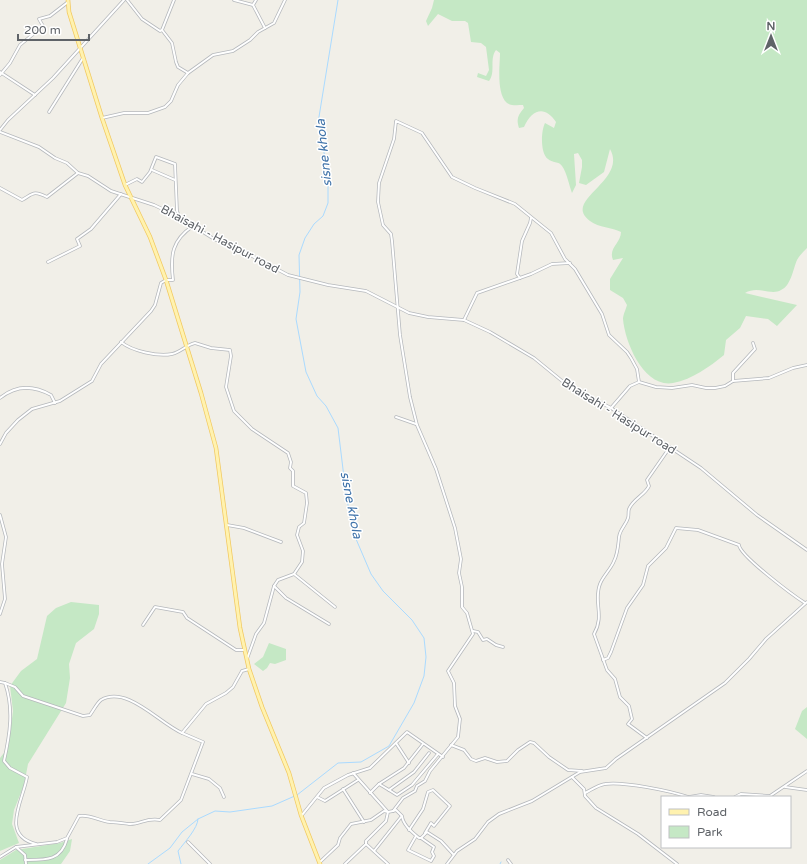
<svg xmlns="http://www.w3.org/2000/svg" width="807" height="864" viewBox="0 0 807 864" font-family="'Varela Round',sans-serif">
  <rect width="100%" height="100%" fill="#f1efe8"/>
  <g fill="#c5e8c5">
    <path d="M434,0H807V248C803,252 799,256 797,260C793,269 791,286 781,290C771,296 758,285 745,293L797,305L777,326L768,319L746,316L740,328L726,340L724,355C709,367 693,379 673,383C644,388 625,343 623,319C623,315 626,309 627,305L623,298L610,290V279L623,258L613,260C608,248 621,243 621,232C612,227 599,228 590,221C561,200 628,181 610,149L604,172L586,185L579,183L582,167V160L578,153L574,154L576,185L572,193C569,185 567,173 562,166C559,161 552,163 548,159C540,153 541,131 545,123L554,128L556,122C545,105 532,109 524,127L519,128C516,119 518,115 524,108L523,105C518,105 511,106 507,103C496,93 500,65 500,53L496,50C489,59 496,72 489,81L477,77L478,73L486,76L489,70L486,47L481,43L471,42L468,23L465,21H452L438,14L428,26L426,21L432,8Z"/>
    <path d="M71,602L99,605V614L94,629L76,643L69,664L70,678L66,703L28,764L24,785L14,810L12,824L19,843L0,851V758L8,748L13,711L10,686L21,671L37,659L47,616L56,608Z"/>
    <path d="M269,643L286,649V660L275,664L270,663L267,668L263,671L254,664L263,657Z"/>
    <path d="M807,707V739L795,729L802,711Z"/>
    <path d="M72,839L70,851L61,864H0V860L16,850L60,843Z"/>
  </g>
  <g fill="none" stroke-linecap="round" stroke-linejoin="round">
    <g stroke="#aadaff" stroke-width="1">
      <path d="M148,864L170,848L182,832L198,819L215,811L230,812L272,806L297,795L338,763L361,762L389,746L414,703L424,676L426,657L424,638L412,620L383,591L371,574L353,532L346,494L338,428L326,406L317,396L306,372L296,319L300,292L299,255L305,238L314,224L323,216L328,203V172L318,123L338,0"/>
      <path d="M181,864L178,851C184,843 198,828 198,819"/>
      <path d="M500,864L501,862"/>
    </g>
    <g stroke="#b5b8bc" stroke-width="3.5">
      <g id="street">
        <path d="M127,0L142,19L160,31L162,30L174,0"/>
        <path d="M234,0L253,5L256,0"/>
        <path d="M253,5L265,28"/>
        <path d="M162,30L172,43L176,62L178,67L188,73"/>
        <path d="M0,72L35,95"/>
        <path d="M0,75L10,63L20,45L43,26L39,19L50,16L68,2"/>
        <path d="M49,112L83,58"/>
        <path d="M102,118L124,113H148L165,107L171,101L178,85L188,73L213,55L233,51L250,40L258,32L274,23L285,0"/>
        <path d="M0,130L8,120L53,78L124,0"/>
        <path d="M0,132L39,147L55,158L67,163L78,173L88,176L111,191L154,205L179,217L214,239L237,248L288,275L328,285L366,291L409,313L428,317L464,320L490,332L534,358L567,385L611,408L701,468L757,515L807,550"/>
        <path d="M152,170L175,180"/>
        <path d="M125,185L137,179L142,182L150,172L156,157L175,164L177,211L179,216"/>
        <path d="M0,188L22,200C33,194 33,190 47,197L78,173"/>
        <path d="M48,262L80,246L77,239L91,229L121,194"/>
        <path d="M520,278L517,274L522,241L530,223L531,218"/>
        <path d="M464,320L477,293L531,274L552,264L570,263"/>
        <path d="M121,342C132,351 158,357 172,354C181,352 186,345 195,343L211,348L230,350L231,356L226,387L234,411L252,429L288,453L291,462L290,468L293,471V486L306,493L307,503L304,523L299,527L297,535L303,551L302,562L294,574L278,580L274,586L264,623L256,634L247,659"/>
        <path d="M733,381V373L755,349L753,343"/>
        <path d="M0,398C16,385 33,385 51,395L55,403"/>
        <path d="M611,408L630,386L639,382"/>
        <path d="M396,417L416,424"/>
        <path d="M0,444L6,433L18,420L32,409L60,401L92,381L101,364L151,311L155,305L161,283L166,280H173C170,255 172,240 193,226"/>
        <path d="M0,515L6,537L2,564L5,599L0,614"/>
        <path d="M227,525L244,528L281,542"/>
        <path d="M294,574L335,607"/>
        <path d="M274,586L286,598L329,624"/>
        <path d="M143,625L155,607L183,612L187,618L236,650H244"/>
        <path d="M473,631L478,632L483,640L487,639L496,645L503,647"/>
        <path d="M603,660L608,658L611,652L627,608L643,585L648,566L666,548L676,528L698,530L739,545C740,556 794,596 805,603"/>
        <path d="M0,682L5,683C14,709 10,734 4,761L10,768L27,777C23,801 0,835 36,844"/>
        <path d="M5,683L15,687L23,696L83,716L90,715C93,711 97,703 101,700C127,685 159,723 182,733L206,704L226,693L233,687L242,671L249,669"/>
        <path d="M647,738L628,724L632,719L629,706L620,697L615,679L607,670L594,634C605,615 593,602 600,584C603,576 611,569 614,561C618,553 618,546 619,537C620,529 626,525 628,518C629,515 628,512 629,509C633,499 645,495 649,486L647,480L670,447"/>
        <path d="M396,743L409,763"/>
        <path d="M451,745L464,750L471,759L476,761L485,758L497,762L507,761L518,750L530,742L534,743L549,757L568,770L582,771"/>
        <path d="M353,773L387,811"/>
        <path d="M192,774L209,779L220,788L224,797"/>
        <path d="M572,777L584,789L585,796L596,808L638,834L677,864"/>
        <path d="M379,784L389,790L414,772L429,753"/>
        <path d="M785,787L807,790"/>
        <path d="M343,789L364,822"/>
        <path d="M389,790L397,795L412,785L438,754"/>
        <path d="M370,793L379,784L404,768L423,744"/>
        <path d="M585,793C591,790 598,785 605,784C622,781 671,791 688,797"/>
        <path d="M317,797L325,801L358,780"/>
        <path d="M689,797L701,795L714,797"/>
        <path d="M735,797L741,794L770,796L807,771"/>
        <path d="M393,811L396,810L402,816C403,825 412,832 419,838H421L427,832L441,841L453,854"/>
        <path d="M302,815L324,788L348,775L370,768L407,732L443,757"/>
        <path d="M409,830L423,809L428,792L433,790L450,806L434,826L431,823L425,833"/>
        <path d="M416,836L408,850L431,861L434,856L432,852L434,847L421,838"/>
        <path d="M188,842L210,864"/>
        <path d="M366,844L388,864"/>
        <path d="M16,847L25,855L26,864"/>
        <path d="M374,851L401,817"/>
        <path d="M0,857L16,847L57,842L67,838L79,816C90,814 99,821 110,822C116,822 122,823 129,824C139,825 147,817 160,820L181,800L203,742L182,733"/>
        <path d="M25,860C46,860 61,861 67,839"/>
        <path d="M508,860L511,864"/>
        <path d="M320,862L338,845L340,838L351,824L371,820L384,811L388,812"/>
        <path d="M345,864L366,844V841L386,821L388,812L393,811L403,798L415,791L417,786L425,781L430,771L458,737L460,719L455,706L454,683L448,671L473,634L467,613L462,607V587L459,573L461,559L455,528L436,469L417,425L410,397L400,335L392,241L391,234L383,225L378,202L379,183L394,139L396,121L422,133L452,177L475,188L515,204L551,233L565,259L575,269L602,314L609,335L627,352L631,358L637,369L639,382L656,387L672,388L692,385L706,388H715L725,386L733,381L769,378L793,368L807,365"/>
        <path d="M447,864L457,851L475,839L488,822L499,814L532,801L580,772L606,768L616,759L725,683L749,659L766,639L807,602"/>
      </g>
    </g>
    <g stroke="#f2c960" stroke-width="4.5">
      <path id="primary" d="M68,0L69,12L102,118L125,185L150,237L166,280L201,393L216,448L240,628L249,669L262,707L289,773L301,815L320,864"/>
    </g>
    <use href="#street" stroke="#fff" stroke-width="2"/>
    <use href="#primary" stroke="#fff2af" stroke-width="3"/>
  </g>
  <g text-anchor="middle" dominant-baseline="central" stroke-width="3" stroke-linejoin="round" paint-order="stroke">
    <g font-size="12" fill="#5f6368" stroke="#fff">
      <text transform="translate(220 239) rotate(28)">Bhaisahi - Hasipur road</text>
      <text transform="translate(619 416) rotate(32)">Bhaisahi - Hasipur road</text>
    </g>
    <g font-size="13" font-style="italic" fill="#4174aa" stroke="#fff">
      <text transform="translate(324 153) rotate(-96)">sisne khola</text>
      <text transform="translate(351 505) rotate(79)">sisne khola</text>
    </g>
  </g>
  <rect x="661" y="796" width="130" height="52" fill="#ffffff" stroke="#bfc1c3"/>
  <rect x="669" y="809" width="20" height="6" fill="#fff2af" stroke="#bfc1c3"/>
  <text x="697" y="816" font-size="12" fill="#5f6368">Road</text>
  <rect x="669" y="826" width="20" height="12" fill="#c5e8c5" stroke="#bfc1c3"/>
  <text x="697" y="836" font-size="12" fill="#5f6368">Park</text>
  <g transform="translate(771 36)" stroke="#ffffff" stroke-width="3" paint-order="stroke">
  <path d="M0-3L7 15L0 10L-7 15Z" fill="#5f6368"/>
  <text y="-6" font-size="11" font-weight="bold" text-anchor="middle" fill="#5f6368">N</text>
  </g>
  <path d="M18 34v6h71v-6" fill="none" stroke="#5f6368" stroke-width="2"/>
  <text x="24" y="34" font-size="12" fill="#5f6368" stroke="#ffffff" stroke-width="3" paint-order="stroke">200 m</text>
</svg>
